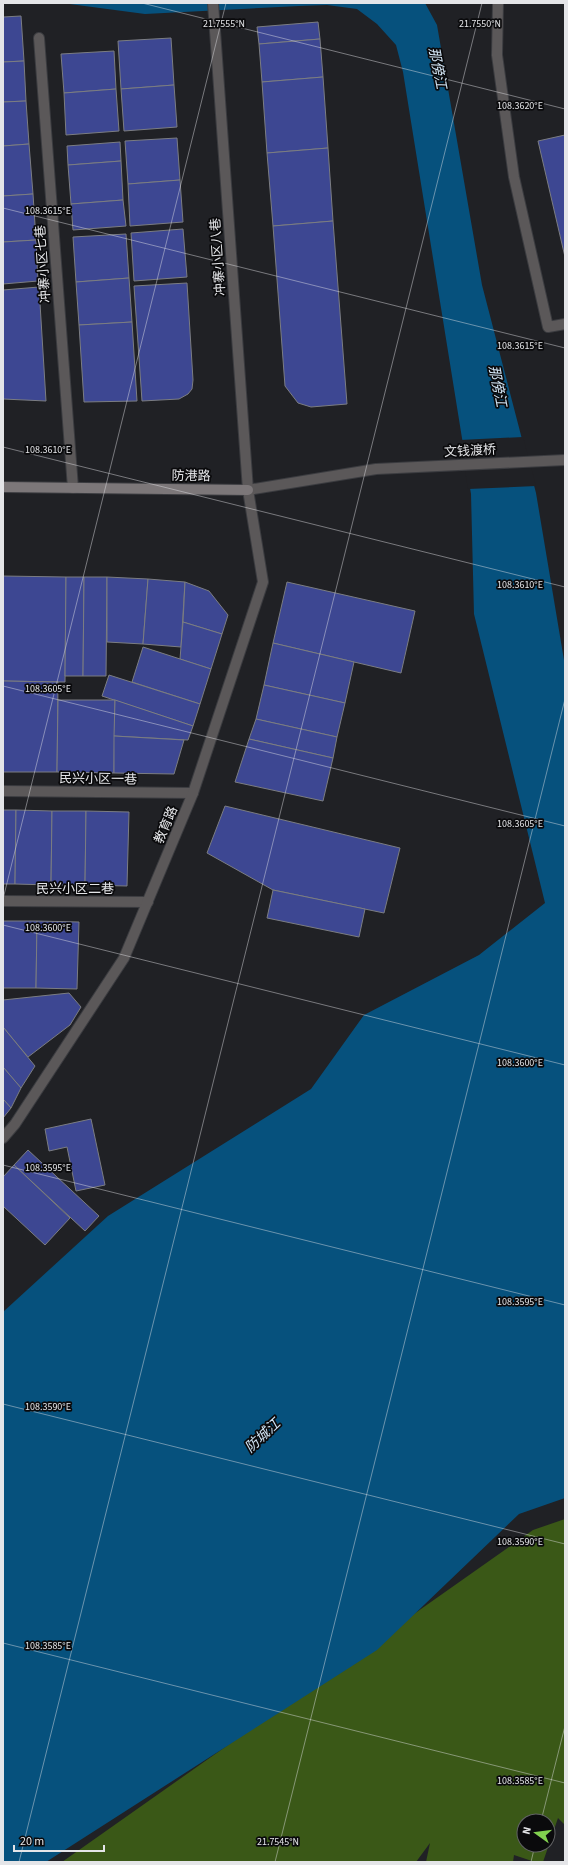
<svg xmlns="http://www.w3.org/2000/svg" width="568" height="1865" viewBox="0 0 568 1865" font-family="'Source Sans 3','Noto Sans SC',sans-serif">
  <rect width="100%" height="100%" fill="#202125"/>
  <path fill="#3a5817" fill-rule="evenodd" d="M565,1519V1825L558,1818L543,1862H535L514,1855L513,1862H426L430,1843L416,1862H62L533,1530ZM524,1821H548V1845H524Z"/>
  <path fill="#06517d" d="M62,3H425L437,25L482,285L536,493L565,666V1498L519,1514L377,1650L46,1862H3V1312L108,1216L311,1089L364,1015L479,955L545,903L474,614L471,494L403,72L396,45L377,24L357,9L327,5L299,6L145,14Z"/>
  <path fill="#202125" d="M523,437L536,486L468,489L460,440Z"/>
  <g fill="#3d4792" stroke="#7b7d82">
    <path d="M21,16L24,61L3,62V17Z"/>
    <path d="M318,22L320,39L259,44L257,27Z"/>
    <path d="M171,38L174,85L121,89L118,41Z"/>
    <path d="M320,39L323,77L262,82L259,44Z"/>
    <path d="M114,51L116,89L64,93L61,54Z"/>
    <path d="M24,61L26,101L3,102V62Z"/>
    <path d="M323,77L328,148L267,153L262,82Z"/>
    <path d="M174,85L177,127L124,131L121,89Z"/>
    <path d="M116,89L119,131L66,135L64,93Z"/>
    <path d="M26,101L29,144L3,146V102Z"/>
    <path d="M565,135V257L538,141Z"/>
    <path d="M177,138L180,180L128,184L125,141Z"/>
    <path d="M120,142L121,161L68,165L67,146Z"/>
    <path d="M29,144L33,194L3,196V146Z"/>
    <path d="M328,148L333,221L273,226L267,153Z"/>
    <path d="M121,161L123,200L71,204L68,165Z"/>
    <path d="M180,180L183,222L130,226L128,184Z"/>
    <path d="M33,194L36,240L3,242V196Z"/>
    <path d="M123,200L126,226L73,230L71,204Z"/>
    <path d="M333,221L347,404L311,407L298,403L285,386L273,226Z"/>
    <path d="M183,229L187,277L134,281L131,233Z"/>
    <path d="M126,234L129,278L76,282L73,237Z"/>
    <path d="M36,240L38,281L3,284V242Z"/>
    <path d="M129,278L132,322L79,325L76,282Z"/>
    <path d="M187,283L193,380L192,389L188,394L179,399L142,401L134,286Z"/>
    <path d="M39,287L46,401L3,399V290Z"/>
    <path d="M132,322L137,401L84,402L79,325Z"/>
    <path d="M3,576L66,577L65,682L3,681Z"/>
    <path d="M66,577H84L83,676H65Z"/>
    <path d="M84,577H107L106,676H83Z"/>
    <path d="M107,577L148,579L143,644L107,642Z"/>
    <path d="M148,579L185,582L181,647L143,644Z"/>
    <path d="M185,582L209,591L228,615L222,634L183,622Z"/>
    <path d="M287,582L415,611L401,673L273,643Z"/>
    <path d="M183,622L222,634L211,669L180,659Z"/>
    <path d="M273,643L354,662L345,703L264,685Z"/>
    <path d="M143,647L211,669L200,704L132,682Z"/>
    <path d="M109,675L200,704L193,726L102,696Z"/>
    <path d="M3,681L58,682L57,772H3Z"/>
    <path d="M264,685L345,703L337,737L256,719Z"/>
    <path d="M58,700H115L114,773L57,772Z"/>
    <path d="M115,700L193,726L188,740L114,736Z"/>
    <path d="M256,719L337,737L333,758L249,739Z"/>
    <path d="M114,736L184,740L174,774L114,773Z"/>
    <path d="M249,739L333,758L323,801L235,782Z"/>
    <path d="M225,806L400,848L384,913L273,890L207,853Z"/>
    <path d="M3,810H16L15,884H3Z"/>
    <path d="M16,810L52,811L51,885L15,884Z"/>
    <path d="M52,811H86L85,885H51Z"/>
    <path d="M86,811L129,812L127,886L85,885Z"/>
    <path d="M273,890L365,909L359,937L267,918Z"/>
    <path d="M3,921H37L36,988H3Z"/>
    <path d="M37,921L79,922L77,989L36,988Z"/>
    <path d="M69,993L81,1007L70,1025L28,1057L3,1027V1000Z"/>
    <path d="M3,1027L35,1066L21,1088L3,1067Z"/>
    <path d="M3,1067L21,1088L11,1108L3,1099Z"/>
    <path d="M3,1099L11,1108L3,1118Z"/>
    <path d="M91,1119L105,1185L76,1191L67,1147L49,1151L45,1129Z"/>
    <path d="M28,1150L99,1216L85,1231L14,1165Z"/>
    <path d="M14,1165L70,1218L45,1245L3,1206V1177Z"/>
  </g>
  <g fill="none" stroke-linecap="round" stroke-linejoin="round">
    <g stroke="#3b3c40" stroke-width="12">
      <g id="lane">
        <path d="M498,3L497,55L514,177L548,327L565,324"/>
        <path d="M39,38L73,488"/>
        <path d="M3,901L148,902"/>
      </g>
    </g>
    <g stroke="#3b3c40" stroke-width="12">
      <g id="street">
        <path d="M248,490L376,469L565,460"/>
        <path d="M3,791L193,793"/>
        <path d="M3,1138L15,1124L124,958L193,793L263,582L248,490L213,3"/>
      </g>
    </g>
    <g stroke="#3b3c40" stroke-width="12">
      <path id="secondary" d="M3,487L248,490"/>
    </g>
    <use href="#lane" stroke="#5b5859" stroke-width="10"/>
    <use href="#street" stroke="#5b5859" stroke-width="10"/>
    <use href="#secondary" stroke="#7c7779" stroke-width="10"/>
  </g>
  <path fill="none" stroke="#e4e5e8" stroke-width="1" stroke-opacity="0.45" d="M142,3L565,109M3,208L565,348M3,447L565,587M3,686L565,826M3,899L226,3M3,925L565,1065M3,1165L565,1305M3,1404L565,1544M3,1643L565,1783M541,1821L565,1726M19,1862L482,3M275,1862L565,699M531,1862L535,1845"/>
  <g text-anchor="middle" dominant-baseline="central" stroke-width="3.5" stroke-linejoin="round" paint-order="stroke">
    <g font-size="13" fill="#e4e5e8" stroke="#0a0a0c">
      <text transform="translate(218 257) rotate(-94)">冲寨小区八巷</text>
      <text transform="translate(43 264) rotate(-94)">冲寨小区七巷</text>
      <text transform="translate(470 451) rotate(-3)">文钱渡桥</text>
      <text transform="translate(191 476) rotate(1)">防港路</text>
      <text transform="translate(98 779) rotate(1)">民兴小区一巷</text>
      <text transform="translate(166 825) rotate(-67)">教育路</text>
      <text x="75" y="889">民兴小区二巷</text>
    </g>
    <g font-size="14" font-style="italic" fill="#d4e7f7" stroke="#0a0a0c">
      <text transform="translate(437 68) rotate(79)">那傍江</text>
      <text transform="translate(497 386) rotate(79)">那傍江</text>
      <text transform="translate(263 1436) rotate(-43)">防城江</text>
    </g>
  </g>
  <g font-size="10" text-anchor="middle" fill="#e4e5e8" stroke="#0a0a0c" stroke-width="3.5" stroke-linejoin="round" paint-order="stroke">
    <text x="224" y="27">21.7555°N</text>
    <text x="480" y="27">21.7550°N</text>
    <text x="520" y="109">108.3620°E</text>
    <text x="48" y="214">108.3615°E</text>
    <text x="520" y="349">108.3615°E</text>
    <text x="48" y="453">108.3610°E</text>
    <text x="520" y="588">108.3610°E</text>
    <text x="48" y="692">108.3605°E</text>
    <text x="520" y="827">108.3605°E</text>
    <text x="48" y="931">108.3600°E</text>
    <text x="520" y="1066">108.3600°E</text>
    <text x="48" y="1171">108.3595°E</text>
    <text x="520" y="1305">108.3595°E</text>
    <text x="48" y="1410">108.3590°E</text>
    <text x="520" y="1545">108.3590°E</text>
    <text x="48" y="1649">108.3585°E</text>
    <text x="520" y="1784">108.3585°E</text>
    <text x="278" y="1845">21.7545°N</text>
  </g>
  <rect width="568" height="1865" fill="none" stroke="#e4e5e8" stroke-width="8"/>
  <g transform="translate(536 1833) rotate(284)"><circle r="19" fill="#0a0a0c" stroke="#616264"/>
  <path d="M0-3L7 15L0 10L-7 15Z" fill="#82d04f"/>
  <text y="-6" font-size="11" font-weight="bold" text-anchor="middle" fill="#e4e5e8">N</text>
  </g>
  <path d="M14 1845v6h90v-6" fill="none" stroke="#e4e5e8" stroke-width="2"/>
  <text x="20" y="1845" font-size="12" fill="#e4e5e8" stroke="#0a0a0c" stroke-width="3" paint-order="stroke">20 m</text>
</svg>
